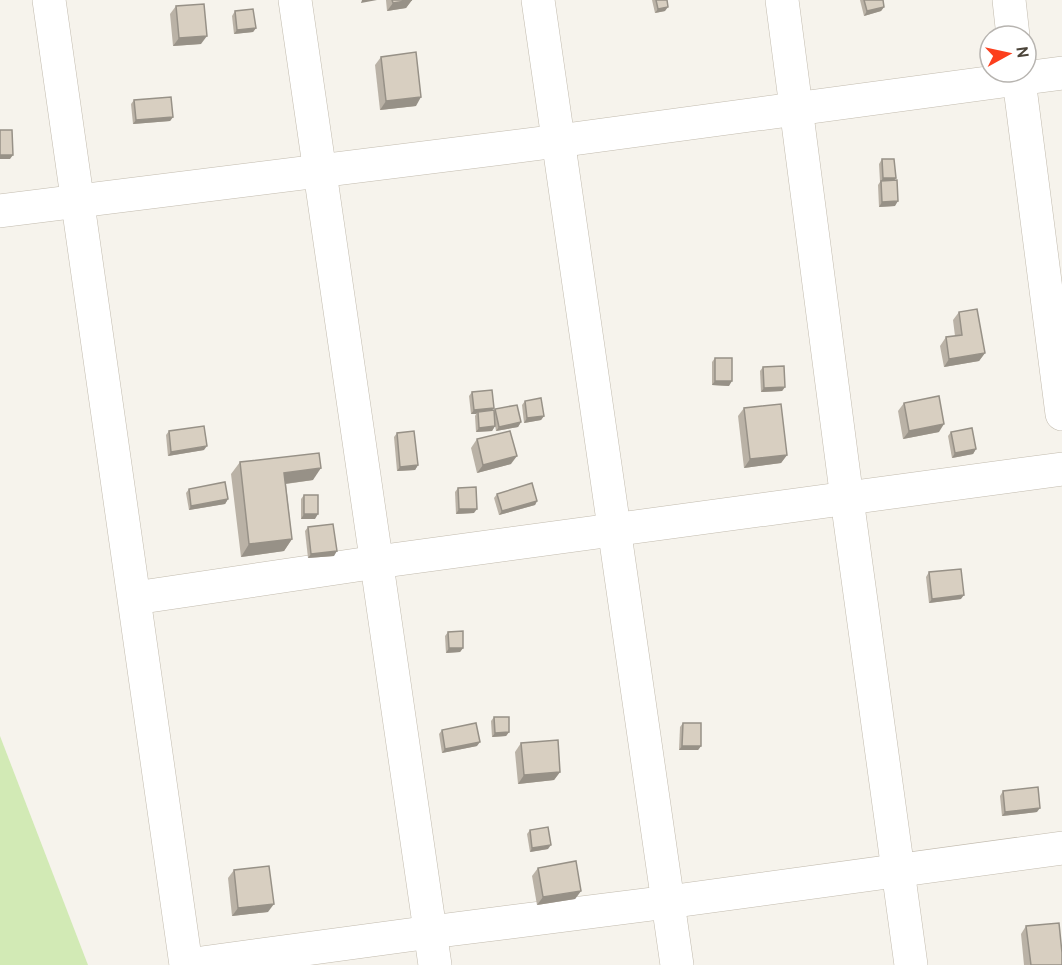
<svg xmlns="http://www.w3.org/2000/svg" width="1062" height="965" viewBox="0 0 1062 965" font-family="Cabin,sans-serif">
  <rect width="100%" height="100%" fill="#f6f3ec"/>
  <path fill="#d2eab5" d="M0,736L88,965H0Z"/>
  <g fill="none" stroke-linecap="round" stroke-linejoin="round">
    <g stroke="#c2bbae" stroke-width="34">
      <g id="minor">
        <path d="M49,0L186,965"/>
        <path d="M295,0L435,965"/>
        <path d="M538,0L677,965"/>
        <path d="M782,0L847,499L911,965"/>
        <path d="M1009,0L1013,36"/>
        <path d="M1018,72L1062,414"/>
        <path d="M0,211L558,141L1062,73"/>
        <path d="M135,598L377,562L1062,469"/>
        <path d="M187,965L431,932L668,902L1062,848"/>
      </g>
    </g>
    <use href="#minor" stroke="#fff" stroke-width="33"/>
  </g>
  <g fill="#bab2a6">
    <path d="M386,0H412L406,8L387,11Z"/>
    <path d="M652,0H667L665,11L655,13Z"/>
    <path d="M860,0H883L884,7L881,11L864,16Z"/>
    <path d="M176,6L201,44L173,46L170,14Z"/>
    <path d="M235,11L256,28L253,32L234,34L232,16Z"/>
    <path d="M381,57L416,106L380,110L375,65Z"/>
    <path d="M134,100L173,117L170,121L133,124L131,104Z"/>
    <path d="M882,159L896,178L894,180L895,206L879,207L878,185L880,182L879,164Z"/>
    <path d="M959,312L985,353L979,361L944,367L940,346L946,337L955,336L953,320Z"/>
    <path d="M715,358L729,386L712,385V362Z"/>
    <path d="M763,367L785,387L782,391L761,392L760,371Z"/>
    <path d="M472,392L492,411L494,412L495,409L521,422L518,427L496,431L495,425V426L492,431L476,432L475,416L476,414H471L469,396Z"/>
    <path d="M525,401L544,416L541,420L524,423L522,405Z"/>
    <path d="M904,403L939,432L903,439L898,411Z"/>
    <path d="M744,408L787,455L781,463L744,468L738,416Z"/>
    <path d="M169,431L204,450L168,456L166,435Z"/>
    <path d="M951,432L976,449L973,454L952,458L948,436Z"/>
    <path d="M397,433L418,465L415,470L397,471L394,437Z"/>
    <path d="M477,439L511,464L477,473L471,448Z"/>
    <path d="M240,462L313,480L286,484L292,539L284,551L241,557L231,474Z"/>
    <path d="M458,488L474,513L456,514L455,492Z"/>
    <path d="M189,489L228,499L225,504L189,510L186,493Z"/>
    <path d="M497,494L537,501L535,505L499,515L494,498Z"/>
    <path d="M304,495L315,519H301V499Z"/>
    <path d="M308,527L334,556L308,558L305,531Z"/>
    <path d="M929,572L961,599L929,603L926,577Z"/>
    <path d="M448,632L463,648L460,652L446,653L445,636Z"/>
    <path d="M494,717L509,732L506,736L492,737L491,721Z"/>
    <path d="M683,723L701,746L698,750H679L680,727Z"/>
    <path d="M442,730L477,746L442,753L439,734Z"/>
    <path d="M521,743L560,772L554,780L518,784L515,752Z"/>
    <path d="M1003,791L1037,812L1002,816L1000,796Z"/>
    <path d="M530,830L548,849L530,852L527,834Z"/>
    <path d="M538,868L581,891L575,899L537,905L532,876Z"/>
    <path d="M234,870L268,912L232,916L228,878Z"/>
    <path d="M1026,926L1062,965H1024L1021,934Z"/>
  </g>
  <g fill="#979187">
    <path d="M362,0H377L361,3Z"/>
    <path d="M412,0L406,8L387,11L393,3Z"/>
    <path d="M668,7L665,11L655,13L658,9Z"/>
    <path d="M884,7L881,11L864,16L867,11Z"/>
    <path d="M256,28L253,32L234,34L237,30Z"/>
    <path d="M207,36L201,44L173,46L179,38Z"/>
    <path d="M421,97L416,106L380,110L386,101Z"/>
    <path d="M173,117L170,121L133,124L136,120Z"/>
    <path d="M0,155H13L10,159H0Z"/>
    <path d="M883,178H896L893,182L880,183Z"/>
    <path d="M898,201L895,206L879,207L882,202Z"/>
    <path d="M985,353L979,361L944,367L949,359Z"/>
    <path d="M715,381H732L729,386L712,385Z"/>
    <path d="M785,387L782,391L761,392L764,388Z"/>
    <path d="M494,408L491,412H478L476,414H471L474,410Z"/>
    <path d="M544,416L541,420L524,423L527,418Z"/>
    <path d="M521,422L518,427L496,431L499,427Z"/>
    <path d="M944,424L939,432L903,439L909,431Z"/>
    <path d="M495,426L492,431L476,432L479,428Z"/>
    <path d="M207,446L204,450L168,456L171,452Z"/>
    <path d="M976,449L973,454L952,458L955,453Z"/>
    <path d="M787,455L781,463L744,468L750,459Z"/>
    <path d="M517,456L511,464L477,473L483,465Z"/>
    <path d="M418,465L415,470L397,471L400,467Z"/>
    <path d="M321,468L313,480L276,485L284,473Z"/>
    <path d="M228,499L225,504L189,510L191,506Z"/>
    <path d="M537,501L535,505L499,515L502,511Z"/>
    <path d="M459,509H477L474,513L456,514Z"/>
    <path d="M304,514H318L315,519H301Z"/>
    <path d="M292,539L284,551L241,557L249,544Z"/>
    <path d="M337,551L334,556L308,558L311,554Z"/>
    <path d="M964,595L961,599L929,603L932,599Z"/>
    <path d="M449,648H463L460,652L446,653Z"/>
    <path d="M509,732L506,736L492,737L495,733Z"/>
    <path d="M480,742L477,746L442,753L445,749Z"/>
    <path d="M682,746H701L698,750H679Z"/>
    <path d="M560,772L554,780L518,784L524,775Z"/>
    <path d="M1040,808L1037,812L1002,816L1005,812Z"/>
    <path d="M551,845L548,849L530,852L532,848Z"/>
    <path d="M581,891L575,899L537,905L543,897Z"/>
    <path d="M274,904L268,912L232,916L238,908Z"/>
  </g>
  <g fill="#d8cfc1" stroke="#979187" stroke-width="1.5">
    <path d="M392,0H412L393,3Z"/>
    <path d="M656,0H667L668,7L658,9Z"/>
    <path d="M864,0H883L884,7L867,11Z"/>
    <path d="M204,4L207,36L179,38L176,6Z"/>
    <path d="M253,9L256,28L237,30L235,11Z"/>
    <path d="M416,52L421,97L386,101L381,57Z"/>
    <path d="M171,97L173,117L136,120L134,100Z"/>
    <path d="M0,130H12L13,155H0Z"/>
    <path d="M882,159H894L896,178H883Z"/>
    <path d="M897,180L898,201L882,202L881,181Z"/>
    <path d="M977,309L985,353L949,359L946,337L962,335L959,312Z"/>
    <rect x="715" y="358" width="17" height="23"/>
    <path d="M784,366L785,387L764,388L763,367Z"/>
    <path d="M492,390L494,408L474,410L472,392Z"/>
    <path d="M939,396L944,424L909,431L904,403Z"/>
    <path d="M541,398L544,416L527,418L525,401Z"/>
    <path d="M781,404L787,455L750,459L744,408Z"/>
    <path d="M517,405L521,422L499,427L495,409Z"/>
    <path d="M494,410L495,426L479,428L478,412Z"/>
    <path d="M204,426L207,446L171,452L169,431Z"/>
    <path d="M972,428L976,449L955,453L951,432Z"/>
    <path d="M414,431L418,465L400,467L397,433Z"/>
    <path d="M510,431L517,456L483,465L477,439Z"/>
    <path d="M319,453L321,468L284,473L292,539L249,544L240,462Z"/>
    <path d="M225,482L228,499L191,506L189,489Z"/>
    <path d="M532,483L537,501L502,511L497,494Z"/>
    <path d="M476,487L477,509H459L458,488Z"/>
    <rect x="304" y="495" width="14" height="19"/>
    <path d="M333,524L337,551L311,554L308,527Z"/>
    <path d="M961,569L964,595L932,599L929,572Z"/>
    <path d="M463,631V648H449L448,632Z"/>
    <path d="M494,717H509V732L495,733Z"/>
    <path d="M476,723L480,742L445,749L442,730Z"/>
    <path d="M683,723H701V746H682Z"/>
    <path d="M558,740L560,772L524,775L521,743Z"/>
    <path d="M1038,787L1040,808L1005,812L1003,791Z"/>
    <path d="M548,827L551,845L532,848L530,830Z"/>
    <path d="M576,861L581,891L543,897L538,868Z"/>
    <path d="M269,866L274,904L238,908L234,870Z"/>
    <path d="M1059,923L1062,953V965H1031L1026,926Z"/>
  </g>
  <g transform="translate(1008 54) rotate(82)"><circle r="28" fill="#ffffff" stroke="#b7b4b0" stroke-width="1.5"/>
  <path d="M0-4.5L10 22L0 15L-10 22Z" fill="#fc3f1d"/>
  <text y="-9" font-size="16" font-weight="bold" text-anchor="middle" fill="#4b4439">N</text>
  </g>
</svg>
